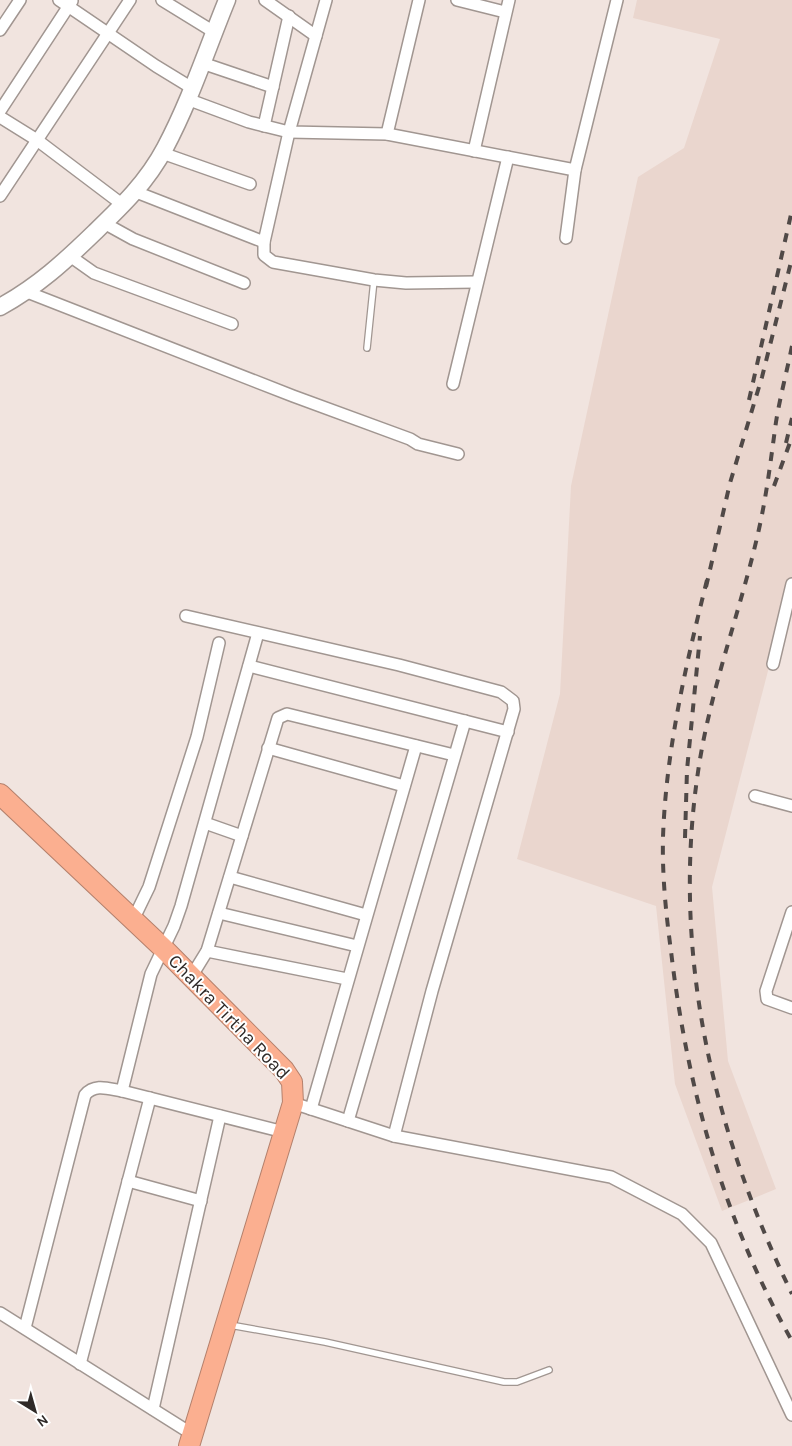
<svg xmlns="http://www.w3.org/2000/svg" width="792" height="1446" viewBox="0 0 792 1446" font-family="Karla,sans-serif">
  <rect width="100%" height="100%" fill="#f1e4df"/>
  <path fill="#ead6ce" d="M637,0H792V578L712,887L728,1061L776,1189L722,1211L675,1084L656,906L517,859L560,694L571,486L638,177L684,148L720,39L633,18Z"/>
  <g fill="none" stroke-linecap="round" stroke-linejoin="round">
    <g stroke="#a19691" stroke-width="8">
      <g id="lane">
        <path d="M367,348L374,280"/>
        <path d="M230,1325L325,1342L504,1382H517L549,1370"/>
      </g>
    </g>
    <g stroke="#a19691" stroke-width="14">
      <g id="street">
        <path d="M59,0L156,66L192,88"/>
        <path d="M162,0L214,32"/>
        <path d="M265,0L316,36"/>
        <path d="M326,0L289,132L264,242V255L273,262L374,280L406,283L476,282"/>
        <path d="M457,0L505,12"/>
        <path d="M0,30L20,0"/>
        <path d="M202,63L273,87"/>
        <path d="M187,99L249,122L289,132L387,134L575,170"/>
        <path d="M0,111L72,1"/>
        <path d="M0,117L37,140L123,205"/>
        <path d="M264,126L289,16"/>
        <path d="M387,134L419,0"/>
        <path d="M474,151L509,0"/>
        <path d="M162,153L250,184"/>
        <path d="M136,192L264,242"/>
        <path d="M0,196L130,0"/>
        <path d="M104,223L133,239L244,283"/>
        <path d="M566,238L575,170L617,0"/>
        <path d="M70,256L94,273L232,324"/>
        <path d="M27,292L293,396L410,439L418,444L458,454"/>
        <path d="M453,384L508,157"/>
        <path d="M186,616L399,665L501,692L513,701L514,709L432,991L394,1136"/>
        <path d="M773,664L792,584"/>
        <path d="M249,666L508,732"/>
        <path d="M268,748L404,786"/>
        <path d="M755,796L792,806"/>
        <path d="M205,823L242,836"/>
        <path d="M230,877L366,915"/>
        <path d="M792,912L766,991L767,999L792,1008"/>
        <path d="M219,913L357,946"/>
        <path d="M133,920L149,887L197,737L219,643"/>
        <path d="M207,951L347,979"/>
        <path d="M191,977L207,951L278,718L287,714L454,755"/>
        <path d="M122,1091L151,974L174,926L181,906L258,633"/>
        <path d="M293,1103L394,1136L611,1177L682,1214L711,1243L792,1415"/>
        <path d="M311,1109L416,746"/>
        <path d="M348,1121L465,721"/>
        <path d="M128,1181L201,1201"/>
        <path d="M0,1313L192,1434"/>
        <path d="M25,1328L85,1095C95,1083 109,1089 122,1091L284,1132"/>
        <path d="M80,1364L150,1098"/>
        <path d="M153,1409L220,1116"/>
      </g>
    </g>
    <g stroke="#a19691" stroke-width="19">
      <path id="secondary" d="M0,307C38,286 64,262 95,232C122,206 147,182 165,148C190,101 207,49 227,0"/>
    </g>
    <g stroke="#b4806c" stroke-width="22">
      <path id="highway" d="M0,794L163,948L284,1070L292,1082L293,1103L189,1446"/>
    </g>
    <use href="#lane" stroke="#fff" stroke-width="5.5"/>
    <use href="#street" stroke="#fff" stroke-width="11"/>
    <use href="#secondary" stroke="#fff" stroke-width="16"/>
    <use href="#highway" stroke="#fbaf90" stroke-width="20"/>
    <g stroke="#504947" stroke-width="4" stroke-dasharray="9 9" stroke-linecap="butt">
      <path d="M792,346C787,371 780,397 776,422C771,458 767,493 759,529C741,610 710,689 698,772C671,953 713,1131 792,1294"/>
      <path d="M749,400L792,210"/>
      <path d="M786,443L792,418"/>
      <path d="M774,486L792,437"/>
      <path d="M707,580C686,664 666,750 663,837C662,875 666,914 671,951C687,1088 724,1221 792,1341"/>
      <path d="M706,587L730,483L762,377L792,258"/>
      <path d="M685,838L687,770L700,636"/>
    </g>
  </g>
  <g text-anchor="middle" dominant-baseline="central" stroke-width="4" stroke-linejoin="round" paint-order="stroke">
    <g font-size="19" fill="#2f2a28" stroke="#fff">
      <text transform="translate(229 1017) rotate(46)">Chakra Tirtha Road</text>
    </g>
  </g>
  <g transform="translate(35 1411) rotate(143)" stroke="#ffffff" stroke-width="4" paint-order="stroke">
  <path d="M0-4L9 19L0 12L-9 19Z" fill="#2f2a28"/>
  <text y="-8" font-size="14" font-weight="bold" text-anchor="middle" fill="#2f2a28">N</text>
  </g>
</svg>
